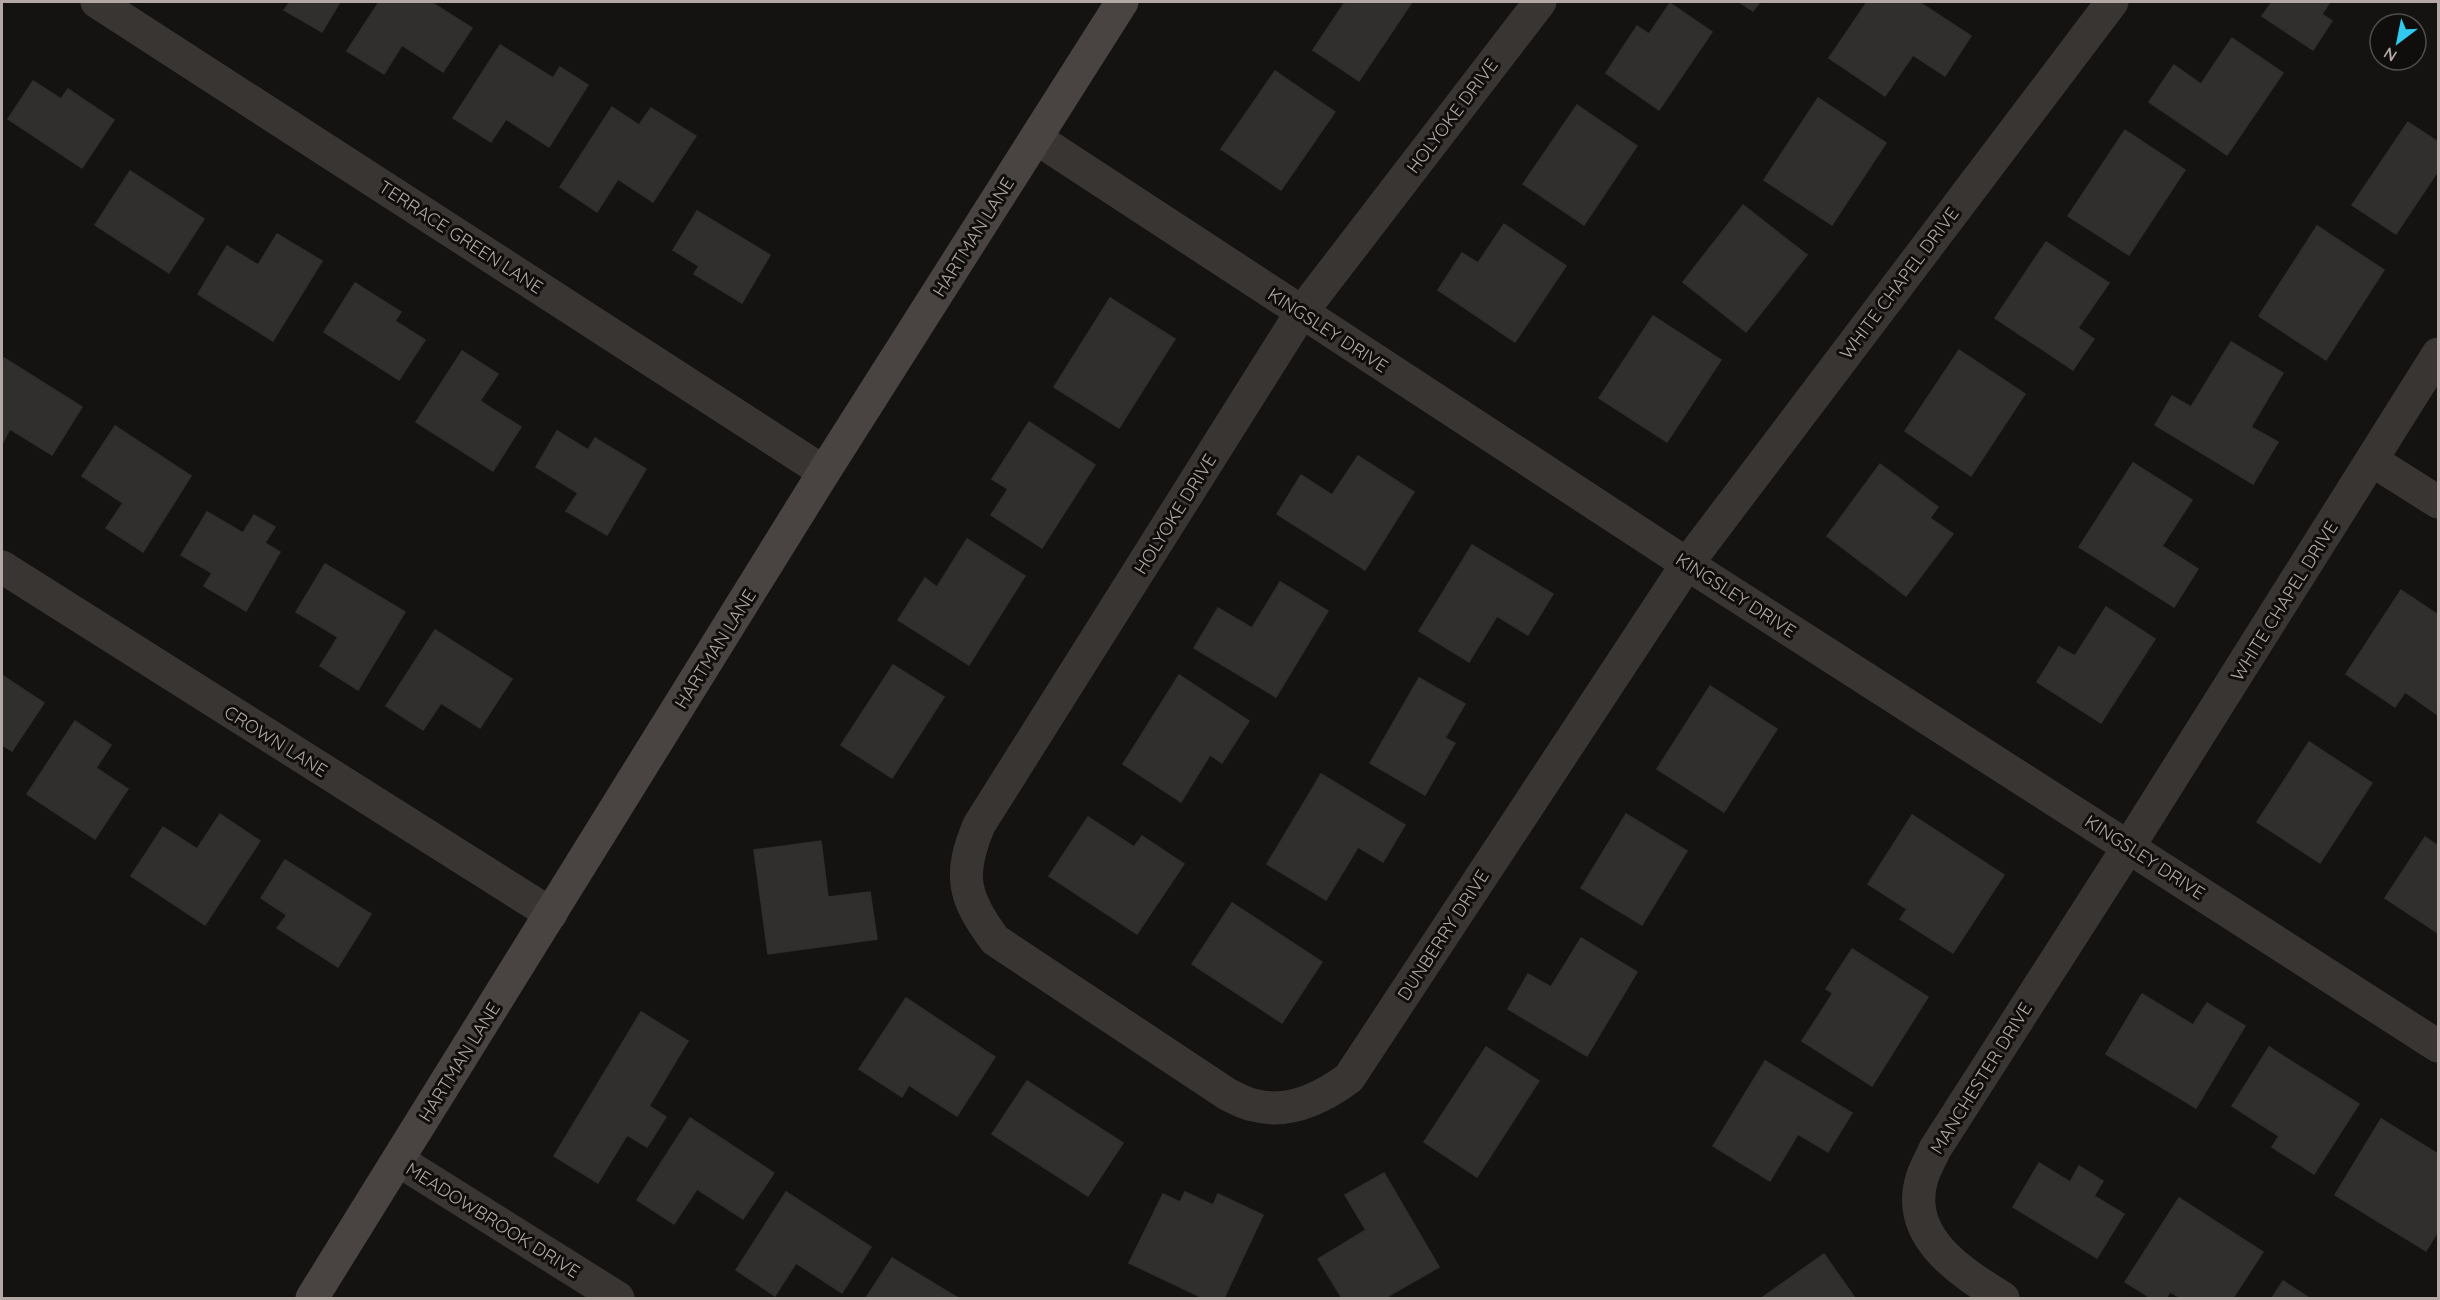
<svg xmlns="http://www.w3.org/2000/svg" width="2440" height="1300" viewBox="0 0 2440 1300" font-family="Quicksand,sans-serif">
  <rect width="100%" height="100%" fill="#141312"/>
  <g fill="#302f2d" stroke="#302e2c" stroke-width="1.5">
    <path d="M290,2H340L322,32L284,10Z"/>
    <path d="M379,2H431L472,28L443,72L402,45L384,74L347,51Z"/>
    <path d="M1345,2H1412L1359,81L1313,50Z"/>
    <path d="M1739,2H1760L1753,11Z"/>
    <path d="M1867,2H1919L1971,36L1945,76L1913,55L1885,96L1829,58Z"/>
    <path d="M2272,2H2330L2322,14L2332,21L2313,50L2262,16Z"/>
    <path d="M1670,3L1712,32L1659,110L1606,73L1637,26L1649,34Z"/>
    <path d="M2232,38L2283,73L2227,155L2149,102L2174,65L2201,84Z"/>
    <path d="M500,45L553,78L560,67L588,85L549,147L506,119L491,142L453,118Z"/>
    <path d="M1275,71L1335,112L1281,190L1221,149Z"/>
    <path d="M33,81L61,99L68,89L114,120L82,168L8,119Z"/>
    <path d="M1818,98L1886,143L1832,225L1764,180Z"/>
    <path d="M1577,105L1637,146L1584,225L1523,184Z"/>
    <path d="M612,107L639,125L651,108L696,136L653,202L618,179L597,212L560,187Z"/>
    <path d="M2408,122L2438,142V171L2396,234L2352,205Z"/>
    <path d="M2125,130L2185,170L2129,255L2068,216Z"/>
    <path d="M130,171L204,219L169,273L95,225Z"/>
    <path d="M1743,205L1807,255L1746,332L1683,282Z"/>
    <path d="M697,211L770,255L742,303L694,274L699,266L673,250Z"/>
    <path d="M1504,224L1566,266L1515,342L1438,290L1462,253L1478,263Z"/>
    <path d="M2317,226L2384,270L2326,360L2259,316Z"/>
    <path d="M277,234L322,261L273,341L198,294L227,246L258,265Z"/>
    <path d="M2046,242L2109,283L2078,328L2094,339L2073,370L1995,318Z"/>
    <path d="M355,283L401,312L395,321L425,340L399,380L324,332Z"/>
    <path d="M1110,298L1175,339L1119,428L1054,387Z"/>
    <path d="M1653,316L1721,360L1667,442L1599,398Z"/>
    <path d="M2231,342L2283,373L2251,427L2278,442L2253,484L2155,425L2172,396L2191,407Z"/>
    <path d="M1959,350L2025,394L1971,476L1905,431Z"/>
    <path d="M462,351L498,374L480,401L521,427L493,471L416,422Z"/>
    <path d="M4,358L82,407L52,455L10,429L2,444V362Z"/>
    <path d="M1029,422L1095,465L1042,548L991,515L1008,489L992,479Z"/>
    <path d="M115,426L191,476L143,552L106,528L123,503L82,476Z"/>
    <path d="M557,431L588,450L595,438L646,469L607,535L566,511L578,493L536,467Z"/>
    <path d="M1358,456L1414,492L1365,570L1277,514L1301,475L1332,495Z"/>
    <path d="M2133,463L2192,500L2162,546L2198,569L2174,607L2079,547Z"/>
    <path d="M1880,464L1938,507L1930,518L1953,534L1906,596L1827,536Z"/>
    <path d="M207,512L243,533L254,515L275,527L265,543L280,552L246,611L204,586L212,573L181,555Z"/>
    <path d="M967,539L1025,576L969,665L898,620L925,578L937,587Z"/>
    <path d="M1472,545L1553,594L1528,635L1497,616L1469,662L1419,631Z"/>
    <path d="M325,564L405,612L358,690L320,666L338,637L296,612Z"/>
    <path d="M1280,582L1328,611L1276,697L1194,648L1218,608L1252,628Z"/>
    <path d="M2401,590L2438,615V715L2405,692L2395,707L2346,674Z"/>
    <path d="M2106,607L2155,639L2101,723L2037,682L2059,647L2075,656Z"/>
    <path d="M435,630L512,679L480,728L441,703L423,730L386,706Z"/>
    <path d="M893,665L944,697L892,778L841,745Z"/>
    <path d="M2,675L44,703L12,751L2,745Z"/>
    <path d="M1179,675L1249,721L1222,763L1210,755L1181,802L1123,764Z"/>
    <path d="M1419,678L1465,704L1445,738L1455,743L1425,795L1370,763Z"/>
    <path d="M1710,686L1777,729L1724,812L1657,769Z"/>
    <path d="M75,721L111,745L96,768L128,789L95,839L27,794Z"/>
    <path d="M2309,742L2372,783L2320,863L2257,822Z"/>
    <path d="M1321,774L1405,825L1383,862L1358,847L1326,900L1267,864Z"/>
    <path d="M220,814L260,841L205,925L131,876L163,827L197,849Z"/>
    <path d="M1626,814L1687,851L1642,925L1581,888Z"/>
    <path d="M1912,815L2004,875L1953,953L1900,919L1907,909L1868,884Z"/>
    <path d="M1088,817L1134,847L1142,836L1184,864L1137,934L1049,876Z"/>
    <path d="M2425,837L2438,846V933L2385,898Z"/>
    <path d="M821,841L828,897L870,892L877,939L768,954L754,850Z"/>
    <path d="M285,860L371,914L338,967L277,928L287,915L261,898Z"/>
    <path d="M1232,903L1322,962L1282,1023L1192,964Z"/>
    <path d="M1581,938L1637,972L1587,1056L1508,1009L1528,974L1551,987Z"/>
    <path d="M1852,949L1928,997L1872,1086L1802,1041L1833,993L1826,989Z"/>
    <path d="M2142,994L2193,1025L2207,1003L2245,1026L2196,1108L2106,1054Z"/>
    <path d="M906,998L995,1057L957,1116L909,1085L902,1097L859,1069Z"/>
    <path d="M641,1012L688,1041L649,1106L666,1117L647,1147L627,1135L598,1183L554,1156Z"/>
    <path d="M1486,1047L1539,1081L1477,1177L1424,1142Z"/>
    <path d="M2269,1047L2359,1104L2314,1174L2272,1147L2279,1136L2232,1106Z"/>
    <path d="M1765,1061L1852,1113L1828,1152L1798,1134L1770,1181L1713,1146Z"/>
    <path d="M1027,1081L1123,1143L1088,1196L992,1134Z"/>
    <path d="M690,1118L774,1173L743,1219L697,1189L674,1224L637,1200Z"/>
    <path d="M2381,1119L2438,1154V1231L2426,1251L2335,1195Z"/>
    <path d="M2039,1163L2070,1182L2079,1166L2103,1181L2094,1196L2124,1214L2097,1258L2013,1207Z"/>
    <path d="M1384,1173L1439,1267L1385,1298H1342L1318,1259L1366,1230L1345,1195Z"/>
    <path d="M786,1192L871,1247L842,1293L796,1263L775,1296L736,1270Z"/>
    <path d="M1185,1192L1213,1205L1218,1194L1263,1215L1224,1298H1203L1129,1263L1163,1194L1180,1202Z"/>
    <path d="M2179,1198L2263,1252L2233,1298H2181L2170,1292L2166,1298H2151L2125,1282Z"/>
    <path d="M1824,1254L1855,1298H1764L1763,1297Z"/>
    <path d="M892,1258L958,1298H866Z"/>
    <path d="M2283,1281L2309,1298H2272Z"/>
  </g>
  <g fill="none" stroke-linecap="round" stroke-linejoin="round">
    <g stroke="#393533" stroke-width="33">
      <path d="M97,2L824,472"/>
      <path d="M1540,2L1301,313L979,825C958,875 963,897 995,940L1227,1094C1235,1098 1244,1103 1253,1105C1288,1115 1322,1098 1349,1078L1687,564L2112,2"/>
      <path d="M1036,138L1687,564L2438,1046"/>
      <path d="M2373,461L2438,502"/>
      <path d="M2,567L551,914"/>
      <path d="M398,1160L618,1298"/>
      <path d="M2003,1298C1961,1272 1904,1237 1922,1178C1925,1168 1931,1158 1935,1149L2129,846L2438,354"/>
    </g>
    <path stroke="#494442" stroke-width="33" d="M312,1298L824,472L1122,2"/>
  </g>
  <g text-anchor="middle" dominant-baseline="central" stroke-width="6" stroke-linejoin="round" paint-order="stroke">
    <g font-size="18" fill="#b4a8a4" stroke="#0f0e0d">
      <text transform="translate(1452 116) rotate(-53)">HOLYOKE DRIVE</text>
      <text transform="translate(461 237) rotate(33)">TERRACE GREEN LANE</text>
      <text transform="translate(973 237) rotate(-58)">HARTMAN LANE</text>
      <text transform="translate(1899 283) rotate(-53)">WHITE CHAPEL DRIVE</text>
      <text transform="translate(1328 330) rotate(33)">KINGSLEY DRIVE</text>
      <text transform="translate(1175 514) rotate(-58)">HOLYOKE DRIVE</text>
      <text transform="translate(1736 595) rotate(33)">KINGSLEY DRIVE</text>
      <text transform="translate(2284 601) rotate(-58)">WHITE CHAPEL DRIVE</text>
      <text transform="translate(715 649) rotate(-58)">HARTMAN LANE</text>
      <text transform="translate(276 741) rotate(32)">CROWN LANE</text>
      <text transform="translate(2145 857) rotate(33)">KINGSLEY DRIVE</text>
      <text transform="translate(1443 935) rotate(-57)">DUNBERRY DRIVE</text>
      <text transform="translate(459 1062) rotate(-58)">HARTMAN LANE</text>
      <text transform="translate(1981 1078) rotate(-58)">MANCHESTER DRIVE</text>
      <text transform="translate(493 1220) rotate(32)">MEADOWBROOK DRIVE</text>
    </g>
  </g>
  <rect width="2440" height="1300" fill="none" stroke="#b4a8a4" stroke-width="6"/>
  <g transform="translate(2398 42) rotate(212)"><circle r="28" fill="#0f0e0d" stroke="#514c49" stroke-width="1.5"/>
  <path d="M0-4.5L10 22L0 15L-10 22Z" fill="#30c9ef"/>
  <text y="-9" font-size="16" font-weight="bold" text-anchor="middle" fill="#b4a8a4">N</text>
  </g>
</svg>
